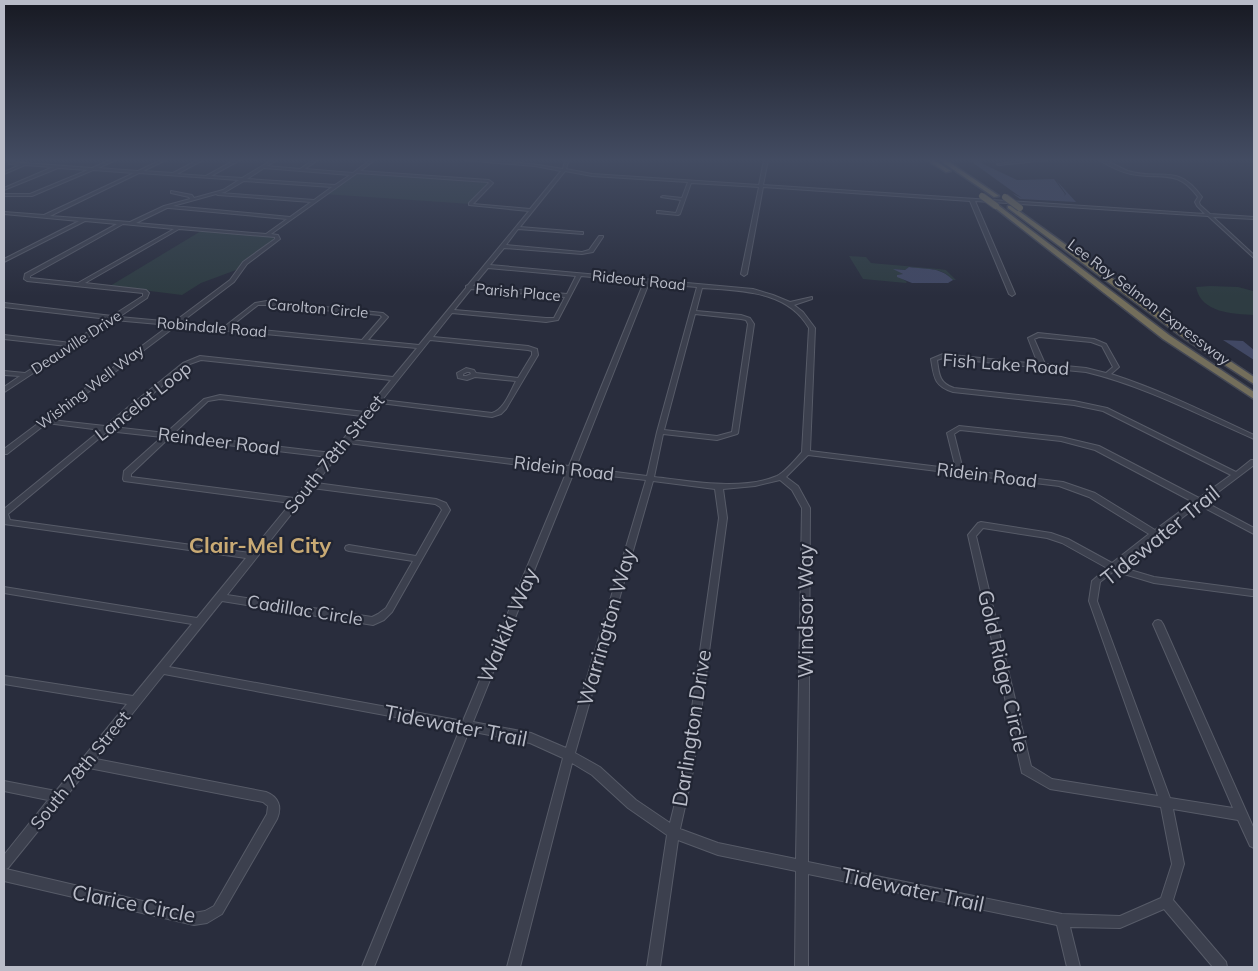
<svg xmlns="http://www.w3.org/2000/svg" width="1258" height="971" viewBox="0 0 1258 971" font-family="Mulish,sans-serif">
  <rect width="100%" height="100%" fill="#292d3d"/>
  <g fill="#2e3c42">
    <path d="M356,172L490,182L470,204L324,194Z"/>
    <path d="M201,231L274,237L275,239L243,263L236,270L201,283L182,295L110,286Z"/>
    <path d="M849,256L866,257L871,263L939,269L946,270L956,280H952C942,266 925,270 910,267L905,270L894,269L903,274L897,275L907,282L906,283L863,279Z"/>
    <path d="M1210,286L1238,287L1253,291L1254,315C1233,314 1201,313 1196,287Z"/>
  </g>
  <g fill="#414864">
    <path d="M969,160H983L981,163L1017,180L1054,179L1065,194L1064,196L1066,194L1056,180L1076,202L1020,199L1012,193L1022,198Z"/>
    <path d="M909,267C927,270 939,266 953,280L948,283H912L897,277V275L903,274L893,269L905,270Z"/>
    <path d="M1223,340L1243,341L1254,350V360Z"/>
  </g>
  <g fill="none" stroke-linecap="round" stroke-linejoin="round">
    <g stroke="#575b68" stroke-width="2">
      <g id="minor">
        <path d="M8,160H13L11,162L92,168L110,160H116L98,168L138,171L161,160H166L143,171L173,173L198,160H203L177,174L206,176L235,160H240L211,176L242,178L272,160H277L267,166L300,169L313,160H318L305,169L353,173L370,160H375L360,171L489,180L493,183L473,204L530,209L561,171L535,166L464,160C497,160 530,163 563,169L565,160H569L566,169L592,174L759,185L764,160H768L763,185L1205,214L1197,206L1195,202L1198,197C1177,168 1161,180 1131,174C1120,172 1109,166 1099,160C1110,160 1119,168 1128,171C1161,181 1177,162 1202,197L1199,202L1200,205L1210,214L1254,217V219L1213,217L1254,255V258L1208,216L975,201L1015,294L1012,296L1009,294L970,201L763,187L747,274L744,276L741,274L759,187L691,183L680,214L678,215L657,213V211H659L676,213L681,200L661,197L663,196L682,198L688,182L592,176L565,171L520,227L581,232H583V234L518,229L506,245L582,252L589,250L599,236H603V237L593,252L582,254L504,248L490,265L753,289L773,295L790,302L812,297V299L794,305L803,312L815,328L810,451L956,469L947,433L959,426L1061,437L1099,446L1199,498L1231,475L1103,411L1074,405L953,392C934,386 934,377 931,359L943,354L1038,364L1028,338L1038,333L1094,339L1106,344L1119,367L1111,374C1161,390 1207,413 1254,435V439L1252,438C1197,414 1144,386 1086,372L943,358L937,360C939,374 939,383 954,388L1074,401L1107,408L1236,472L1251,460H1254V465L1205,502L1254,528V534L1199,505L1158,536L1120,567L1154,577L1252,590H1254V596H1252L1154,583L1114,571L1100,582L1097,601L1170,798L1233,808L1153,624L1155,621L1158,620L1161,621L1163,624L1254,829V848L1250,846L1238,820L1173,809L1184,864L1173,900L1226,962L1227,967H1213L1164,909L1120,928L1070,927L1080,967H1067L1057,925L808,874V967H795L796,871L718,855L678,840L660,967H647L667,835L628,808L592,775L572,763L520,967H507L563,758L530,743L469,731L374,967H362L460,729L164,674L96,759L266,792C279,797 282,807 277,819L222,914L207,923L194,925L4,881V855L48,800L4,791V781L56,791L127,704L4,684V676L133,696L192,624L4,593V587L197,618L246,558L4,524V509L101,430L47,423L7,454H4V449L170,325L114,320L6,391L4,392V387L20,376L4,375V371L25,373L67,346L4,339V335L71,343L108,319L4,307V303L112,316L143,296V293L27,281L24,279L25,274L117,224L85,221L4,262V259L79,221L4,214V212L44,215L134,173L93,170L32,196H4V194H30L88,170L58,168L4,190V188L53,167L25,165L4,174V172L20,165L9,164ZM264,168L350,175L335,185L247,179ZM139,173L239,180L223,190L194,198L192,195L171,191V193L189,197L190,199L164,206L130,222L50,216ZM357,173L488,182L489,183L469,203V205L529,211L468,285L466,286V288L419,345L368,340L388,317L383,313L267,301L255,303L224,327L180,323L234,282L247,264L280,239L278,235L271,234ZM244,181L332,187L314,200L221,193L225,192ZM216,194L218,195L311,202L290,217L173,206ZM167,208H169L287,219L266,234L136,223ZM123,224L174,229L78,283L30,278V276ZM179,229L275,237V239L243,262L230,280L174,322L119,317L147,298L149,293L146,290L85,283ZM488,268L576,276L567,294L473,286ZM581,276L644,282L569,466L351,440L380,403L492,417L501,414L506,409L538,355L537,349L528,346L433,337L452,313L546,322L558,320ZM649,283L697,287L657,432L647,476L576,467ZM702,288C741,291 787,290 809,328L802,452C796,459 785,472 777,476C741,491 691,481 654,477L663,434L717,440L737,434L738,433L754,324L750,318L741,315L696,311ZM471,289L565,297L554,318H546L454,310ZM258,305H267L380,315L382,317L362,340L230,327ZM695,314L741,319L746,320L748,324L732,432L717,436L664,430ZM176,326L417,348L393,377L200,356L183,363L105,426L51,420ZM1039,337L1091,342L1102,346L1113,367L1106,373L1086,368L1045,364L1034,339ZM430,340L528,350L532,351V355L518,378L476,373L474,370L466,368L457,373L458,378L467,380L475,377L516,381C510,392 504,410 492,413L382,400ZM201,360L391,380L365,412L220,395L204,399L166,433L113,427L187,365ZM467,372H470L471,374L466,376H463V374ZM220,399L362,416L332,453L173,434L208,401ZM960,430L1061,441L1095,450L1193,502L1155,530L1095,493L1063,482L963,470L954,434ZM108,431L162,437L124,471L123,479L124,481L291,503L250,553L10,520L8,514ZM169,438L328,457L294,498L131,477V474ZM348,443L567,471L463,721L169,667L222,601L373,625L384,620L392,612L450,510L446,503L436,499L316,483ZM808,455L1059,486L1089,497L1149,534L1112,563L1068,539L1051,533L981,522L978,523L968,535L1022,773L1050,789L1161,807L1172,864L1161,898L1120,916L1062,914L808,862L810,508L798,486L786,477ZM574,472L646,480L566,748L531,733L473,722ZM780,480L792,490L802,508L796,859L718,843L680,829L693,771L727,518L723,489L755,486ZM653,481L715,489L719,518L683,771L670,823L636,800L600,767L575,753ZM312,488L435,504L440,507L442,510L416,556L349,545L346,546L345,548L346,550L349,551L413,561L386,608L378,614L372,617L227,595ZM983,528L1047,538L1062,543L1107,568L1092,581L1089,601L1158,796L1052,779L1031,766L976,536ZM89,768L263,802L268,806L267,814L214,906L205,911L194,913L6,869L8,868Z"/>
        <path d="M1030,160H1047L999,165L997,164Z"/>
      </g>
    </g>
    <g stroke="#444855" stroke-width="3">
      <g id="highway">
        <path d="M927,160H934L951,171L946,172Z"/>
        <path d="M939,160H946L999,196L994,197Z"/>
        <path d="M994,205H998L1169,335L1254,392V399L1163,339L994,207Z"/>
        <path d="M1008,206H1012L1191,335L1254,377V384L1185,339L1008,208Z"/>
      </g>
    </g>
    <use href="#minor" fill="#3c404e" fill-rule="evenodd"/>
    <use href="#highway" fill="#736e5b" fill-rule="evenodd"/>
    <g stroke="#444855" stroke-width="8" stroke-linecap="butt">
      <g id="highway-bridge">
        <path d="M982,196L996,206"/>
        <path d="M1005,197L1020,208"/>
      </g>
    </g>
    <use href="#highway-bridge" stroke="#736e5b" stroke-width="6"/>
  </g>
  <linearGradient id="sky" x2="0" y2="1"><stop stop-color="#171922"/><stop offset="0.54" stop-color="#434c62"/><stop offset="1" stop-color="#434c62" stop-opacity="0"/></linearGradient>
  <rect width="1258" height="296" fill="url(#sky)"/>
  <g text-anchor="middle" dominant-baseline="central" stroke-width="4.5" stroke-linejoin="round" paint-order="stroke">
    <g font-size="15" fill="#b9bcc8" stroke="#212533">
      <text transform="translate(639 280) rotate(6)">Rideout Road</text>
      <text transform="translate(518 292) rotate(5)">Parish Place</text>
      <text transform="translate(1149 302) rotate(37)">Lee Roy Selmon Expressway</text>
      <text transform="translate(318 308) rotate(5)">Carolton Circle</text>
      <text transform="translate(212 327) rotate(5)">Robindale Road</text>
      <text transform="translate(76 342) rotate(-33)">Deauville Drive</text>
      <text transform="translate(90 387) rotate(-37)">Wishing Well Way</text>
    </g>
    <g font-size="18" fill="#b9bcc8" stroke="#212533">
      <text transform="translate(1006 364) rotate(4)">Fish Lake Road</text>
      <text transform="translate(143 401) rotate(-38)">Lancelot Loop</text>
      <text transform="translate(219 441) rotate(7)">Reindeer Road</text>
      <text transform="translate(334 454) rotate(-51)">South 78th Street</text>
      <text transform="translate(564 468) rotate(7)">Ridein Road</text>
      <text transform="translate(987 475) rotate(7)">Ridein Road</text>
      <text transform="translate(305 610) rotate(9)">Cadillac Circle</text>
      <text transform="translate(80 770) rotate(-51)">South 78th Street</text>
    </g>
    <g font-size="21" fill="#b9bcc8" stroke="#212533">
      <text transform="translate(1160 535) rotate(-39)">Tidewater Trail</text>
      <text transform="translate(805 611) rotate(-90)">Windsor Way</text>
      <text transform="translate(507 625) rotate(-67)">Waikiki Way</text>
      <text transform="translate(606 627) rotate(-74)">Warrington Way</text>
      <text transform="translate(1004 671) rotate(77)">Gold Ridge Circle</text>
      <text transform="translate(456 725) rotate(11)">Tidewater Trail</text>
      <text transform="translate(691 728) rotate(-81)">Darlington Drive</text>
      <text transform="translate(913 889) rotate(12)">Tidewater Trail</text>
      <text transform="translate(134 903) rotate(11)">Clarice Circle</text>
    </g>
    <g font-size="22" font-weight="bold" fill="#c9aa74" stroke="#212533">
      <text x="260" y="545">Clair-Mel City</text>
    </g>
  </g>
  <rect width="1258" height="971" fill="none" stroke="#b9bcc8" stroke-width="10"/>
</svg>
